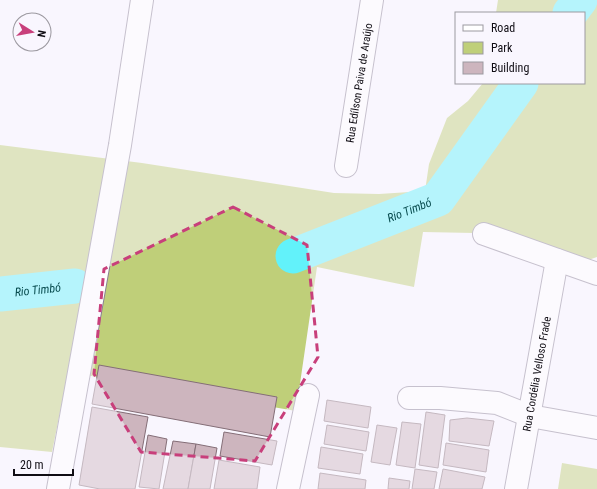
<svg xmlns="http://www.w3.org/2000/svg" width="597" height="489" viewBox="0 0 597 489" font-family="'Roboto Condensed',sans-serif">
  <rect width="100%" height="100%" fill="#f9f6fe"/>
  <g fill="#bfcf79">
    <path d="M498,0H597V257L562,269L474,233L423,232L414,287L317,267L296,411L68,372L52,452L0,447V145L142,163L334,193L379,194L425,191L429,164L447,118L468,101L483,83H584V13H496Z"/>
    <path d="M562,463L597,469V489H558Z"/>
  </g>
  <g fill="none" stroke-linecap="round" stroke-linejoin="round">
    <path stroke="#62f2fa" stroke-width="6" d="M0,291L6,293"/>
    <g stroke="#62f2fa" stroke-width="35">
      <path d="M570,13L580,0"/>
      <path id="s1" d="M293,256L438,199L521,83"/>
      <path id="s2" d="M0,294L75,286"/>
    </g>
  </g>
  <g fill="#cdb5be" stroke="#846e77">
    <path d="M99,365L277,397L270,437L92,404Z"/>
    <path d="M327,400L371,407L368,428L324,421Z"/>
    <path d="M92,407L148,417L135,489H100L79,485Z"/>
    <path d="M426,412L445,415L438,468L419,465Z"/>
    <path d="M467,418L494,421L489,446L449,441L450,420Z"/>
    <path d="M402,422L421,424L415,468L396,465Z"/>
    <path d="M327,425L369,432L366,451L324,444Z"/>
    <path d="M377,425L397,428L390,465L371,462Z"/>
    <path d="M224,432L277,441L272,465L220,456Z"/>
    <path d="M148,435L167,439L159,489L139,487Z"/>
    <path d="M173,441L196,444L188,489H163Z"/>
    <path d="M446,443L489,450L486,472L443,465Z"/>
    <path d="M196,444L217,448L210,489H188Z"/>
    <path d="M321,447L363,454L360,474L318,468Z"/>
    <path d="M219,460L260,467L257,489H214Z"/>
    <path d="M415,469L437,472L434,489H412Z"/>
    <path d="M443,469L485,477L482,489H439Z"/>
    <path d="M320,473L366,480L365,489H318Z"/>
    <path d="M389,478L410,481L409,489H388Z"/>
  </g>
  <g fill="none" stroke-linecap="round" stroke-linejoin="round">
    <g stroke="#888094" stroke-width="24">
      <g id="minor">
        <path id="s3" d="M346,166L372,0"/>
        <path d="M484,234L597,274"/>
        <path d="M409,398H440L497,403L530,416L597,428"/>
        <path d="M58,489L120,145L142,0"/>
        <path d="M288,489L308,395"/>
        <path id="s4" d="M516,489L557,260"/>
      </g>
    </g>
    <use href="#minor" stroke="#fff" stroke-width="22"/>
  </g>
  <path d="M0 0H597V489H0ZM233,207L307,245L318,357L255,461L141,452L94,374L104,269Z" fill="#f9f6fe" fill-opacity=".55" fill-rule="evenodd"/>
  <path fill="none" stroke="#c83f7b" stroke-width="3" stroke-dasharray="8 5" stroke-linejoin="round" d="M233,207L307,245L318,357L255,461L141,452L94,374L104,269Z"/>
  <g text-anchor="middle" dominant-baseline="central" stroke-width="3" stroke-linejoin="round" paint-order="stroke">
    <g font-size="11" fill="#100d14" stroke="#f9f6fe">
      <text stroke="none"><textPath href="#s3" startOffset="84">Rua Edílson Paiva de Araújo</textPath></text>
      <text stroke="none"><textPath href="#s4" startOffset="117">Rua Cordélia Velloso Frade</textPath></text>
    </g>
    <g font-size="12" font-style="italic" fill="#074b4e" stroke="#f9f6fe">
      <text stroke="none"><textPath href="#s1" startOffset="125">Rio Timbó</textPath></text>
      <text stroke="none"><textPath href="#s2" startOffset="38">Rio Timbó</textPath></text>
    </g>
  </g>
  <rect x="455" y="12" width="130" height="72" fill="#f9f6fe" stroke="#9c99a0"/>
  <rect x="463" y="25" width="20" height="6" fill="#ffffff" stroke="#9c99a0"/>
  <text x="491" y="32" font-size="12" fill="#100d14">Road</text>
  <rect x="463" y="42" width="20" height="12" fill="#bfcf79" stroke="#9c99a0"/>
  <text x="491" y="52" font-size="12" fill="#100d14">Park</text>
  <rect x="463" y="62" width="20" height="12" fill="#cdb5be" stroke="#9c99a0"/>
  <text x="491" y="72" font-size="12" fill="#100d14">Building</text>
  <g transform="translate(32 32) rotate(101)"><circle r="19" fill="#f9f6fe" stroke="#9c99a0"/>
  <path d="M0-3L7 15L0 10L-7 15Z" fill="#c83f7b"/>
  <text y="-6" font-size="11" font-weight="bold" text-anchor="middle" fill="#100d14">N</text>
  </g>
  <path d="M14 469v6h59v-6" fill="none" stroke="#100d14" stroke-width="2"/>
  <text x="20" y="469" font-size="12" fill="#100d14" stroke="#f9f6fe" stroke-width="3" paint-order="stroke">20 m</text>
</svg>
